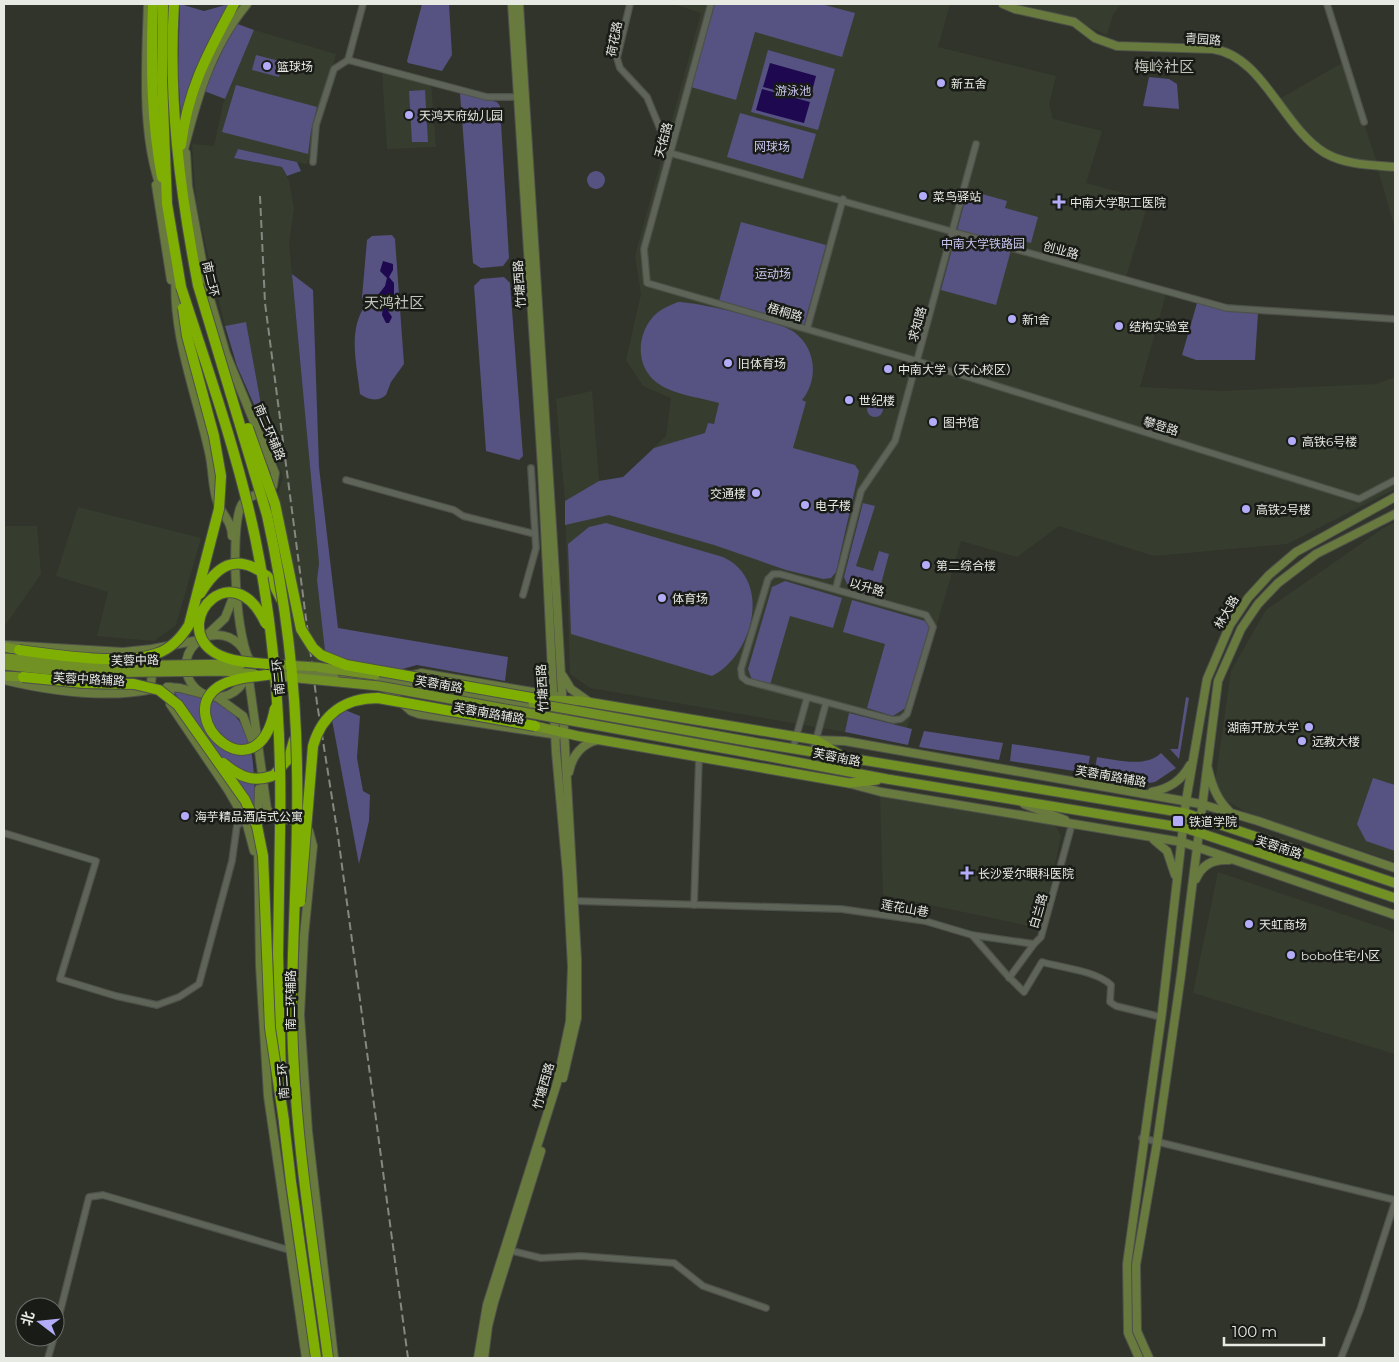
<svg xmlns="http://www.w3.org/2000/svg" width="1399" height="1362" viewBox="0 0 1399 1362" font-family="Montserrat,'Noto Sans SC',sans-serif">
  <rect width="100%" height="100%" fill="#30342b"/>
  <g fill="#373d2e">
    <path d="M673,4H950L938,47L1056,76L1049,104L1053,119L1102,131L1086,183L1149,200L1126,278L1167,290L1140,387L1221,391L1376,384L1395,377V489L1287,544L1154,556L1059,526L1017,557L961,541L907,728L850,713L845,732L590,688L570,674L565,501L556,399L592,391L599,481L623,477L666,436L671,398L643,386L626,360L641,294L635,256L701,13Z"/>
    <path d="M1018,4H1122L1113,14L1107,35L1064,15Z"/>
    <path d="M254,30L336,54L307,164L238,149L234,158L282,167L289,181L294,209L289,243L319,563L317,580L327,667L291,663L278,493L283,477L266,432L246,323L225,326L196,204L192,144L214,146L223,104Z"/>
    <path d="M1344,62L1377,163L1347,160L1332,153L1313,141L1279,99Z"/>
    <path d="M382,70L431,83L436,147L387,149Z"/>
    <path d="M1378,170L1395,172V228Z"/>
    <path d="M78,507L201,538L176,625L154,641L97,636L108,592L56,576Z"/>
    <path d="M1395,522V862L1246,812L1227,801L1215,783L1231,671L1266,610L1382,529Z"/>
    <path d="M4,526H37L41,574L4,627Z"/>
    <path d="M880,797L1055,825L1061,836L1050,888L1034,927L883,895Z"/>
    <path d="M1218,872L1395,932V1054L1193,993Z"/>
  </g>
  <g fill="#565281">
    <path d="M180,4L204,11L229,4L193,74L181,118L178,72Z"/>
    <path d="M422,4H449L452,55L442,71L408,63L407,61Z"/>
    <path d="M715,4H821L855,13L842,57L755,32L736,100L691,87Z"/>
    <path d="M235,23L254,30L225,99L204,91Z"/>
    <path d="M768,50L835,69L818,130L751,112Z"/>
    <path d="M256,55L283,62L279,77L252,70Z"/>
    <path d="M1149,77L1169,79L1177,84L1179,109L1143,106Z"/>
    <path d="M236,85L317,107L311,131L308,154L222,132Z"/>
    <path d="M425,90L428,142H412L409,91Z"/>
    <path d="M460,93L497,102L500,106L509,258L503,266L481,268L473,263Z"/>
    <path d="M740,113L816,134L803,179L727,157Z"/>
    <path d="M238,149L297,162L301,171L287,176L282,167L234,158Z"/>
    <circle cx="596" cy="180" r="9"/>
    <path d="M968,190L1007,201L1005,208L1038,217L1031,243L1014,239L996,305L941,290Z"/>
    <path d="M741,222L826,245L804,325L719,301Z"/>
    <path d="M392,235L395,239L404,364L391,382L386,395C378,402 368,400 360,394C357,364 347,331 366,304L362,297L367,240L372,236Z"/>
    <path d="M292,274L313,290L319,467L338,628L508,657L505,681L417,665L399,670L352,663L325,651L317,580L319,563Z"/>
    <path d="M504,277L510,283L523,456L519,460L486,451L474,286L481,279Z"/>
    <path d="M678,302C697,302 779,321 794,332C816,348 819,379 802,400L806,402L793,448L855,465L859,471L836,572L831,578L823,579L786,570L714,545L609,515L565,525V501L599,481L623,477L654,448L705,433L708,423L714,424L719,403C699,397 673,395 656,382C634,365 637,330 657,313C663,308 671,305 678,302Z"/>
    <path d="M1197,303L1227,311L1258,313L1255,360H1196L1182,355Z"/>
    <path d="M246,322L266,432L237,366L225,326Z"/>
    <circle cx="875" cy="409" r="8"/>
    <path d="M863,503L875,506L856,566L873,571L879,551L889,554L880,588L885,590L883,597L880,598L849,588L844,577Z"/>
    <path d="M606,523L723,557C773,580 753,655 712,676L571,634L568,544L589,527Z"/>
    <path d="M785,581L842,598L833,628L790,616L770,685L752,680L748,669L772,587Z"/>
    <path d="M852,600L925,621L930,628L907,707L893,716L867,708L885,644L843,632Z"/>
    <path d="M174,692C253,699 254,744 255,809Z"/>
    <path d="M1186,697L1189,698L1179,759L1170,749H1178Z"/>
    <path d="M345,710L360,716L357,758L363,791L370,795L369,821L359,864L332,720Z"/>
    <path d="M849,713L912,729L908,745L845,732Z"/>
    <path d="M924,731L1003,743L999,760L919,747Z"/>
    <path d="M1012,744L1090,756L1087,773L1010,761Z"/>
    <path d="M1161,753L1176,768L1155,782L1144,784L1094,775L1097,757C1117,760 1146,768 1161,753Z"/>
    <path d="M1373,778L1395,785V851L1366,841L1357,824Z"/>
  </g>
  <g fill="#1e0850">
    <path d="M770,63L816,76L810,99L763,87Z"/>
    <path d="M762,89L810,102L804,123L756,110Z"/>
    <path d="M383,261L393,264V270L389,277L394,283V295H388V311L392,317L389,323H386L382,315L383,306L378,300V295L385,286L387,278L380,271Z"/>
  </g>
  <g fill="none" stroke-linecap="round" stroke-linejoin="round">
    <g stroke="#4e5149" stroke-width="8">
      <g id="street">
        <path d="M630,4L617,58L620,68L647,97L670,153L1227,308L1395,319"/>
        <path d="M711,4L644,249L647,283L917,361L1359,499L1395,480"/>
        <path d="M1327,4L1364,122"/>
        <path d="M348,60L363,4"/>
        <path d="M313,162L316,125L334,69L348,60L487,97H518"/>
        <path d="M807,329L843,199"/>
        <path d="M346,480L454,510L463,516L535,534"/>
        <path d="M773,574H780L926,615L933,627L907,714L901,719L893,720L747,681L742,677L741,669L768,579Z"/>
        <path d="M836,588L861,491L895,441L976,144"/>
        <path d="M523,595L536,548L531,468"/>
        <path d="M793,748L807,698"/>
        <path d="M813,751L826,703"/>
        <path d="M4,833L96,861L60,979L116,996L157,1005L179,997L199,984L232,861L237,825L246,821"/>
        <path d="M575,901L841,909L925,921L972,935L1034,944L1009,978"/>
        <path d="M694,905L699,757"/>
        <path d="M972,935L1006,974L1024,992L1042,962C1063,968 1097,971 1111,985L1110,1002L1116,1006L1161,1017"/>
        <path d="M1034,944L1041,937L1072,824"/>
        <path d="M1142,1138L1395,1200"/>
        <path d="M508,1250L541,1258L581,1256L674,1263L703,1286L766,1308"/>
        <path d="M55,1332L89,1197L103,1195L289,1250"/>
        <path d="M48,1358L54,1337"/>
        <path d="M1341,1358L1360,1310L1395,1202"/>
      </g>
    </g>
    <g stroke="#4e5149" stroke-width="10">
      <g id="secondary">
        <path d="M148,4C146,65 140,142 165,199"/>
        <path d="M519,4L557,605L577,959V1018L563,1078"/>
        <path d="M1003,4L1015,9L1074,22L1095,38L1117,46L1213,49C1263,56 1283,128 1325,153C1346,165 1371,165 1395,167"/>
        <path d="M186,153L188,186L204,272"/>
        <path d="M181,161C195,105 209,50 247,4"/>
        <path d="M156,185L171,280"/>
        <path d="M197,265L207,289L226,354L275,473L273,486C264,495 246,494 241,506C230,528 235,648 253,665"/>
        <path d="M176,271C171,333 196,392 209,452C213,468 212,486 217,501C221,514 232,521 232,536"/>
        <circle cx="217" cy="666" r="31"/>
        <path d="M206,636L225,618L234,595"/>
        <path d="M5,645L123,652L152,649L199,640"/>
        <path d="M145,652L153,662L151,684L146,690"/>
        <path d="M248,673L267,809L274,817L301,822L309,831L313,846L304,936L300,1015L308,1131L334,1358"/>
        <path d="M563,676L571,689L588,701"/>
        <path d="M334,677L366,681"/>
        <path d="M369,677L394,680L421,673L557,696"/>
        <path d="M4,680C50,691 106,699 153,689"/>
        <path d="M396,681L540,707"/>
        <path d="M383,686L411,711L419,714L559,735"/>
        <path d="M167,687L180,688L203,694"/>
        <path d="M170,687V704L228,790L246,821L254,851"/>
        <path d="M217,697L243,716L252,740"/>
        <path d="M816,740L845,741L1201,804L1258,821L1395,868"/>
        <path d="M1208,769C1212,786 1217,799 1229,811"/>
        <path d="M569,772C572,756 582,743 598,740"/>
        <path d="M851,784L881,792L1182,842L1395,915"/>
        <path d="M1152,792C1170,788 1181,781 1190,765"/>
        <path d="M1024,804L1065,820"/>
        <path d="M258,827L259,789"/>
        <path d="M1154,840L1167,851L1175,875"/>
        <path d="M258,841L260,966L268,1096L306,1358"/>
        <path d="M1196,879C1202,864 1214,859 1229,860"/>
        <path d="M478,1358L487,1305L557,1083L570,1021L572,967L567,874L556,752L542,468L512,4"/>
        <path d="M484,1358L488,1326L494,1302L541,1151"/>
        <path d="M1139,1358L1128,1333L1127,1264L1162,1012L1186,801L1207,679L1230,625L1248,598L1269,575L1296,552L1395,497"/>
        <path d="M1149,1358L1137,1331L1136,1265L1157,1143L1181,975L1218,681L1241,629L1258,604L1278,583L1316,554L1395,514"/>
      </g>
    </g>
    <g stroke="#4e5149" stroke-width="11">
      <g id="primary">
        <path d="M4,647L19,650"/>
        <path d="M4,676L23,677"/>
        <path d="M543,700L581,701L816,740L839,754"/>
        <path d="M535,726L578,736L849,783L877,780"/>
        <path d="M752,742L1185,813L1395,883"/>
        <path d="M749,753L887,779L1185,828L1395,898"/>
      </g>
    </g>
    <g stroke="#4e5149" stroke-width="12">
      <g id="highway">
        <path d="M153,4C151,62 151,120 162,177"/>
        <path d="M163,4L162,80L167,204L181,287"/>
        <path d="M174,4C168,99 180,192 198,285"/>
        <path d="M181,145C188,88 208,53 234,4"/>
        <path d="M267,576L273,583L281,599"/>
        <path d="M275,774L289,758L294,740"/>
        <path d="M280,831L278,955L281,1077"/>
        <path d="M283,1114L291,1182L316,1358"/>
      </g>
    </g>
    <use href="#street" stroke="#5f6459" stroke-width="5.5"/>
    <use href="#secondary" stroke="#697a3f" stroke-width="8"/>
    <use href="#primary" stroke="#729125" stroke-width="9"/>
    <use href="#highway" stroke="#7faf02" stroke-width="10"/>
    <path stroke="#858881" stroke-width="2" stroke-dasharray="8 4" stroke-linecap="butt" d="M260,196L265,303L317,703L338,836L408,1358"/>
    <g stroke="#4e5149" stroke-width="10" stroke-linecap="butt">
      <path id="secondary-bridge" d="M273,672L334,677"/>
    </g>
    <g stroke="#4e5149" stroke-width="11" stroke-linecap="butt">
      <g id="primary-bridge">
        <path d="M4,658L98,666L241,664"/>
        <path d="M269,664L316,667L375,675"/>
        <path d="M4,665L78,673L224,671L255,674"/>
        <path d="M268,675L379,686L749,753"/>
        <path d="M533,703L752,742"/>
      </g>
    </g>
    <g stroke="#4e5149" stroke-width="12" stroke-linecap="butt">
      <g id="highway-bridge">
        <path d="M198,285L267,515C285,597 296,685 297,769C299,850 292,930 292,1011C293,1128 313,1243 328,1358"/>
        <path d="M181,287C208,370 237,452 255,537C275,634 282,732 280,831"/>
        <path d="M248,428L275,504L301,629L313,648L321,655L346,665L543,700"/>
        <path d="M200,594C216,567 235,552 264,574"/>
        <path d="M266,624C234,553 173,619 211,650C226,662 249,662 267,664"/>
        <path d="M19,650C54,655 126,666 158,653C172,648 181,638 189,625L219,509L221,476L214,436L187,336L183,308"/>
        <path d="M267,675C251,677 232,678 218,687C173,718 258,799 275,708"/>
        <path d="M23,677L84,683L134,684L159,690L178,705L245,800L257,826L263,856L270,1028L284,1121"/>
        <path d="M223,763C239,776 252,783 272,776"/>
        <path d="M300,902L313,746C322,714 345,698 378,698L535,726"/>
      </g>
    </g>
    <use href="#secondary-bridge" stroke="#697a3f" stroke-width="8"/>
    <use href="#primary-bridge" stroke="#729125" stroke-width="9"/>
    <use href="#highway-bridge" stroke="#7faf02" stroke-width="10"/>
  </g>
  <g fill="#b3adf9" stroke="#191b17" stroke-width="2">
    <circle cx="267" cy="66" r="5"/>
    <circle cx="941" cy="83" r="5"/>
    <circle cx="409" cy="115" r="5"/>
    <circle cx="923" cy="196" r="5"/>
    <path d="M1056.5 194.5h5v5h5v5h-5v5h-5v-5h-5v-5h5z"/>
    <circle cx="1012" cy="319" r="5"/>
    <circle cx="1119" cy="326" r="5"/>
    <circle cx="728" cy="363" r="5"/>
    <circle cx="888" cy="369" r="5"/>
    <circle cx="849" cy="400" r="5"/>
    <circle cx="933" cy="422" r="5"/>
    <circle cx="1292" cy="441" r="5"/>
    <circle cx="756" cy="493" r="5"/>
    <circle cx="805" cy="505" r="5"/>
    <circle cx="1246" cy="509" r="5"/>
    <circle cx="926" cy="565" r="5"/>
    <circle cx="662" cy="598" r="5"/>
    <circle cx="1309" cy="727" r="5"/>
    <circle cx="1302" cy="741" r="5"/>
    <circle cx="185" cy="816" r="5"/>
    <rect x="1172" y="815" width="12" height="12" rx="2.5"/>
    <path d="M964.5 865.5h5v5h5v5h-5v5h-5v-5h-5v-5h5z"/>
    <circle cx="1249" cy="924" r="5"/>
    <circle cx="1291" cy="955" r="5"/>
  </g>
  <g text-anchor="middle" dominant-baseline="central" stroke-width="5" stroke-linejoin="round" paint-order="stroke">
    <g font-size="12" fill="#e7e9e3" stroke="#191b17">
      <text transform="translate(614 39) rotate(-79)">荷花路</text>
      <text transform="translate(1203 39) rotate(4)">青园路</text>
      <text transform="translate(663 140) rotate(-75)">天佑路</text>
      <text transform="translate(1061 250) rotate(15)">创业路</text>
      <text transform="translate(211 279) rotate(77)">南二环</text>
      <text transform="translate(519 284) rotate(-94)">竹塘西路</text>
      <text transform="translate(785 312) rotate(16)">梧桐路</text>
      <text transform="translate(917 324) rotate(-74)">求知路</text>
      <text transform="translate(1161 426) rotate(17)">攀登路</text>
      <text transform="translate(270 432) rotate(67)">南二环辅路</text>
      <text transform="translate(867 587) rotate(16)">以升路</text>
      <text transform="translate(1226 612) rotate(-60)">林大路</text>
      <text transform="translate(135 660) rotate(-1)">芙蓉中路</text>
      <text transform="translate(278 677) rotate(-96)">南二环</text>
      <text transform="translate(89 679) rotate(3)">芙蓉中路辅路</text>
      <text transform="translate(439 684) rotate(10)">芙蓉南路</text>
      <text transform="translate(542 688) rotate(-93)">竹塘西路</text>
      <text transform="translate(489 713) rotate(10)">芙蓉南路辅路</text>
      <text transform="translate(837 757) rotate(11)">芙蓉南路</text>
      <text transform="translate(1111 776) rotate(10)">芙蓉南路辅路</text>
      <text transform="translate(1279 847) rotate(18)">芙蓉南路</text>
      <text transform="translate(905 908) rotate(10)">莲花山巷</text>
      <text transform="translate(1038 911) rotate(-74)">白兰路</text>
      <text transform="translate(290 1000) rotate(-90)">南二环辅路</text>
      <text transform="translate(283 1081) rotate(-94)">南二环</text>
      <text transform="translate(543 1086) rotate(-74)">竹塘西路</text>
    </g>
    <g font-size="12" fill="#e7e9e3" stroke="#191b17" text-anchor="start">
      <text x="277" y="66">篮球场</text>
      <text x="951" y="83">新五舍</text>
      <text x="419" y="115">天鸿天府幼儿园</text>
      <text x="933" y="196">菜鸟驿站</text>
      <text x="1070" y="202">中南大学职工医院</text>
      <text x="1022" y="319">新1舍</text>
      <text x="1129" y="326">结构实验室</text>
      <text x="738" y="363">旧体育场</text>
      <text x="898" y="369">中南大学（天心校区）</text>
      <text x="859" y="400">世纪楼</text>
      <text x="943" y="422">图书馆</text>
      <text x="1302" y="441">高铁6号楼</text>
      <text x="746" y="493" text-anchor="end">交通楼</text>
      <text x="815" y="505">电子楼</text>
      <text x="1256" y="509">高铁2号楼</text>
      <text x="936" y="565">第二综合楼</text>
      <text x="672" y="598">体育场</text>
      <text x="1299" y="727" text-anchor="end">湖南开放大学</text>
      <text x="1312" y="741">远教大楼</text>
      <text x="195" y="816">海芋精品酒店式公寓</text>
      <text x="1189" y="821">铁道学院</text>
      <text x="978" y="873">长沙爱尔眼科医院</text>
      <text x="1259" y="924">天虹商场</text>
      <text x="1301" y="955">bobo住宅小区</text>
    </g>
    <g font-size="12" fill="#c7c5ef" stroke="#191b17">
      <text x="793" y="90">游泳池</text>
      <text x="772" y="146">网球场</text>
      <text x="983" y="243">中南大学铁路园</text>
      <text x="773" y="273">运动场</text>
    </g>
    <g font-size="15" fill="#bfc5b9" stroke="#191b17">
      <text x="1164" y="66">梅岭社区</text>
      <text x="394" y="302">天鸿社区</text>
    </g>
  </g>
  <rect width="1399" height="1362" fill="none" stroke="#e7e9e3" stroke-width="10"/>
  <g transform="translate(40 1322) rotate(286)"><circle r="24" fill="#191b17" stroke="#6b6d69"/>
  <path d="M0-4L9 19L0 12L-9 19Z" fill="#b3adf9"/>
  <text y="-8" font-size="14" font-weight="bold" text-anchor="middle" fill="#e7e9e3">北</text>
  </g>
  <path d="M1224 1337v8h100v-8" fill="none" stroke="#e7e9e3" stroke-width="2.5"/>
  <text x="1232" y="1337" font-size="15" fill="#e7e9e3" stroke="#191b17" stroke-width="4" paint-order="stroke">100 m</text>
</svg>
